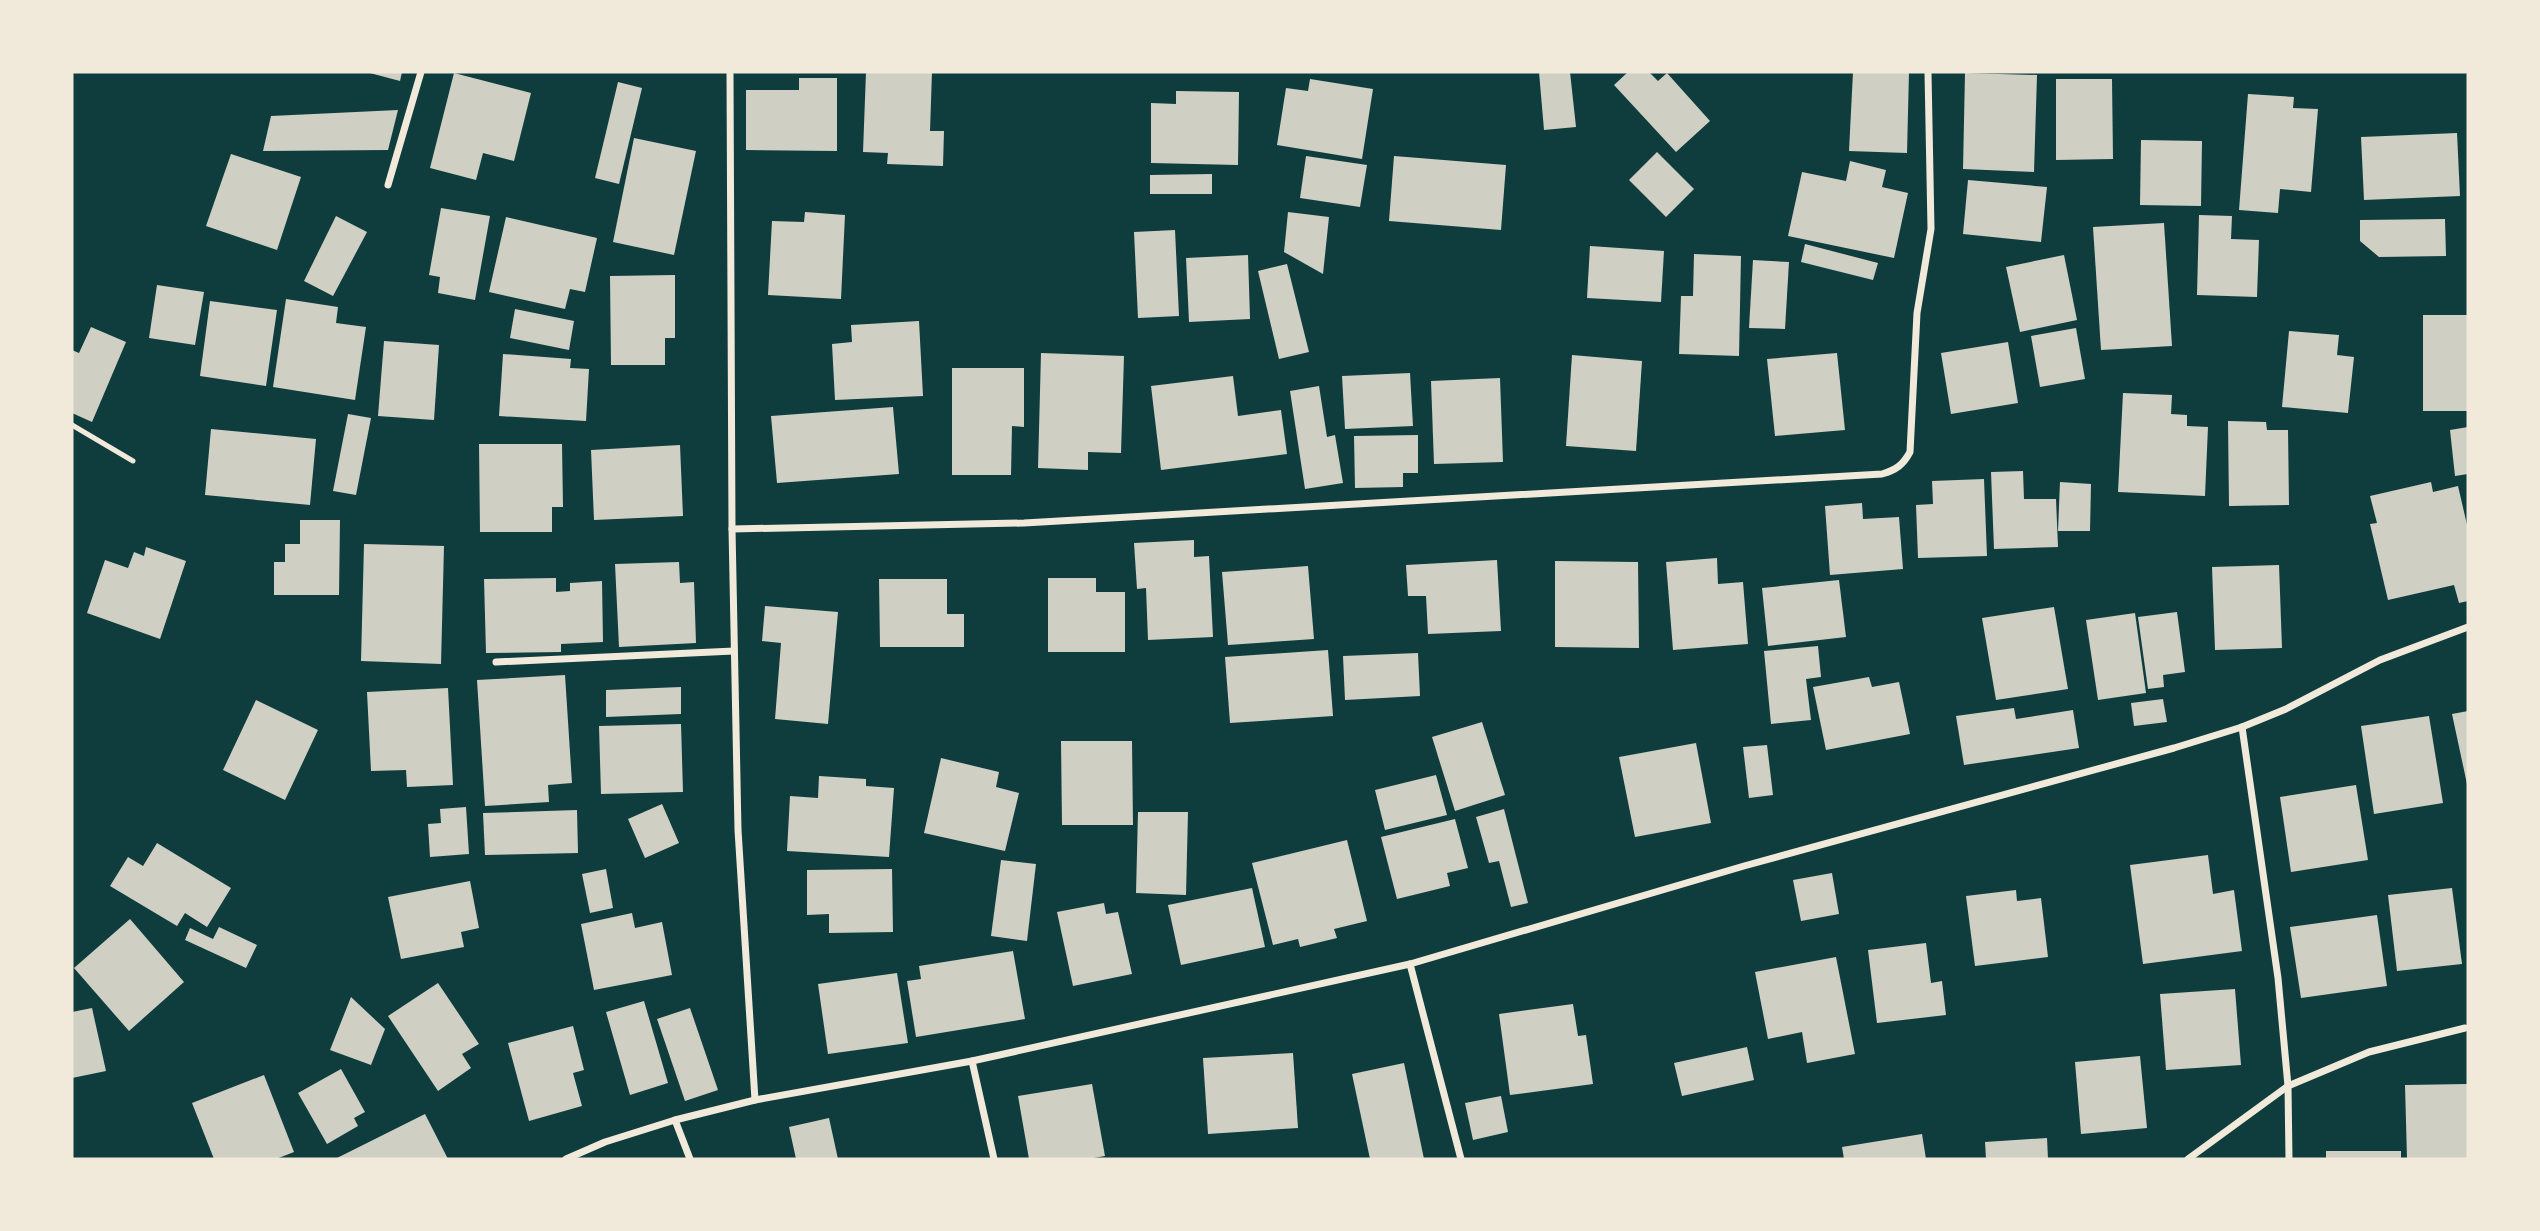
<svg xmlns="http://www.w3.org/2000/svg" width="2540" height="1231" viewBox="0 0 2540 1231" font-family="Arial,sans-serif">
  <rect width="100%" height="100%" fill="#0f3d3e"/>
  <g fill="#cfcfc3">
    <path d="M366,72H402L400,81Z"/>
    <path d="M866,72H932L930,131H944L943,166L887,164L888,153L863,152Z"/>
    <path d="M1539,72H1570L1576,127L1544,130Z"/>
    <path d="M1628,72H1649L1658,81L1667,73L1710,121L1676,152L1614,85Z"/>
    <path d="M1853,72H1909L1907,153L1849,151Z"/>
    <path d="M454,73L531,93L514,161L483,153L476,180L430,168Z"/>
    <path d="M1965,73L2037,75L2034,172L1963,169Z"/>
    <path d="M799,78H837V151L746,150V90H799Z"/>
    <path d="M1310,79L1373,89L1362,159L1277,145L1286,88L1308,91Z"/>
    <path d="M2056,79H2112L2113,159L2056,160Z"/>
    <path d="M618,82L642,88L619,184L595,178Z"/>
    <path d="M1176,91L1239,92L1238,165L1151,163V103L1176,104Z"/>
    <path d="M2248,94L2294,97L2293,108L2318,109L2311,192L2280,189L2278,213L2239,210Z"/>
    <path d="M398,110L388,150L263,151L271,116Z"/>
    <path d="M2457,133L2460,196L2364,200L2361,137Z"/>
    <path d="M634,138L696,151L674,255L613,242Z"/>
    <path d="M2141,140L2202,141L2201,206L2140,205Z"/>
    <path d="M1657,152L1694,189L1666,217L1629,180Z"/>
    <path d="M231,154L301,177L277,250L206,226Z"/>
    <path d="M1306,156L1367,165L1360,207L1300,198Z"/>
    <path d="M1394,156L1506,165L1501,230L1389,221Z"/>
    <path d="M1850,161L1886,170L1882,187L1908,193L1894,258L1788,236L1802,172L1846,181Z"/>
    <path d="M1212,174V194H1150V175Z"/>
    <path d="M1968,180L2047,187L2041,242L1963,234Z"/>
    <path d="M441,208L490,216L475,300L438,293L440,277L429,275Z"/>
    <path d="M805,212L845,215L841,299L768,295L772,221L804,222Z"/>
    <path d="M1288,212L1329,217L1323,274L1284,252Z"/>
    <path d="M2199,215L2232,216L2231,239L2259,240L2257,297L2197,295Z"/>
    <path d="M336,216L367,232L333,296L304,281Z"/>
    <path d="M506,217L597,238L585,292L570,289L565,309L489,292Z"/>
    <path d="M2445,219L2446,256L2379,257L2360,241V220Z"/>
    <path d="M2164,223L2172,346L2101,350L2093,227Z"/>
    <path d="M1175,230L1179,316L1138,318L1134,232Z"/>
    <path d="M1805,244L1878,263L1873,280L1801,262Z"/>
    <path d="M1590,246L1664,251L1661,302L1587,298Z"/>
    <path d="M1694,254L1741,256L1739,356L1679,354L1681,296H1693Z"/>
    <path d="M1248,255L1250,319L1189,322L1186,258Z"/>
    <path d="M2064,255L2077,320L2020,332L2006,267Z"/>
    <path d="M1753,260L1789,262L1785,329L1749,328Z"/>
    <path d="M1287,264L1309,352L1279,359L1258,271Z"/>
    <path d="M675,275V338H665V365H611L610,276Z"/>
    <path d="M157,285L204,292L195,345L149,338Z"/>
    <path d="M286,299L338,307L336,323L366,327L355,400L273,387Z"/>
    <path d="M210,301L277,310L266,386L200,376Z"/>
    <path d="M515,309L574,321L569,350L510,338Z"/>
    <rect x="2423" y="315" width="45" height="96"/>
    <path d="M919,321L923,396L835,400L832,344L852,342L851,325Z"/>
    <path d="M91,327L126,342L92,422L72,413V350L79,353Z"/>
    <path d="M2076,328L2085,379L2040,387L2031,336Z"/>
    <path d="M2289,331L2339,335L2337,355L2354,357L2348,413L2282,407Z"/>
    <path d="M384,341L439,345L434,420L378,416Z"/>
    <path d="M2008,342L2018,403L1951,414L1941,353Z"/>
    <path d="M1041,353L1124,356L1121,453L1088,452V470L1038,468Z"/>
    <path d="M1837,353L1845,430L1775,436L1767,359Z"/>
    <path d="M503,354L571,359L570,368L589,369L586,421L499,416Z"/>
    <path d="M1572,355L1642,361L1636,451L1566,446Z"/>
    <path d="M952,368H1024V427L1012,426L1011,475H952Z"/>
    <path d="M1410,373L1413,426L1345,429L1342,376Z"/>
    <path d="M1233,376L1238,416L1281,410L1287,454L1161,470L1151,386Z"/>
    <path d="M1500,378L1503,462L1434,464L1431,381Z"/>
    <path d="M1319,386L1327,437L1335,435L1343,483L1305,489L1290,391Z"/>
    <path d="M2123,393L2172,395L2171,414L2187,415V426L2208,427L2205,496L2118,492Z"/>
    <path d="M893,407L899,474L777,483L771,416Z"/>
    <path d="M348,414L371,418L356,495L333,491Z"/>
    <path d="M2228,421L2266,422L2267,430H2288L2289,505L2229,506Z"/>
    <path d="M2468,427V474L2455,476L2450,430Z"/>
    <path d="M211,429L316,439L310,505L205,495Z"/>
    <path d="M1418,435V473H1403V487L1355,488L1354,436Z"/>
    <path d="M479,444H562L563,507H552V532H480Z"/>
    <path d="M680,445L683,516L594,520L591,450Z"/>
    <path d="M2023,471L2024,499H2056L2058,547L1994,549L1991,472Z"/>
    <path d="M1984,479L1987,556L1918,558L1916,505L1933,504L1932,481Z"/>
    <path d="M2060,482L2091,484L2090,531H2058Z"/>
    <path d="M2431,482L2433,492L2458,486L2468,529V601L2459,603L2454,585L2388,600L2370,524L2377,523L2370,496Z"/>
    <path d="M1862,503L1863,519L1899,517L1903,569L1830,575L1825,506Z"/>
    <path d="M300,520H340L339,595H274V562H285V544H300Z"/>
    <path d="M1194,540V557L1209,556L1213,637L1148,640L1146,588L1137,589L1134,543Z"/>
    <path d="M364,544L444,546L441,664L361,661Z"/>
    <path d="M146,547L186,561L160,639L87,613L105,560L128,568L134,552L144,556Z"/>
    <path d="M1717,558L1718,584L1743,582L1748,644L1673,650L1666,562Z"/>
    <path d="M1497,560L1501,631L1428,634L1426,596H1408L1406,565Z"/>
    <path d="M1555,561L1638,562L1639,648L1555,647Z"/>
    <path d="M679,562L680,583L694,582L696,643L619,647L615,564Z"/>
    <path d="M2279,565L2282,648L2215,650L2212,567Z"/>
    <path d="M1308,566L1314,639L1228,645L1222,572Z"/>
    <path d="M556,578V592L570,591V583L602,581L603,642L561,644V652L486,653L484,579Z"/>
    <path d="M1048,578H1096V592H1125V652H1048Z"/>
    <path d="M879,579H947V614H964V647H880Z"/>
    <path d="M1839,580L1846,637L1768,646L1762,588Z"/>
    <path d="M765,606L838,612L828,724L775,719L781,643L762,641Z"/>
    <path d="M2054,607L2068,689L1996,700L1982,618Z"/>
    <path d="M2177,612L2185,672L2163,675L2164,687L2148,689L2138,617Z"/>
    <path d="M2135,613L2146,693L2098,700L2086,620Z"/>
    <path d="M1818,646L1821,677L1806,679L1811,720L1771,724L1764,651Z"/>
    <path d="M1328,650L1333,716L1230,723L1225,657Z"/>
    <path d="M1418,653L1420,696L1345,700L1343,656Z"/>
    <path d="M565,675L572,783L548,785L549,802L485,806L477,680Z"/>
    <path d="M1869,677L1872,687L1899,682L1910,734L1826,750L1813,687Z"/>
    <path d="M681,687V714L606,717V690Z"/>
    <path d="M448,688L453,785L407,787L406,770L371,771L367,692Z"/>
    <path d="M2163,699L2167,722L2134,726L2131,703Z"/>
    <path d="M256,700L318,730L285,800L223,770Z"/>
    <path d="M2014,708L2016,719L2073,710L2079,748L1964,765L1956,716Z"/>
    <path d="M2468,711V784H2467L2452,714Z"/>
    <path d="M2429,716L2443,803L2374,814L2361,726Z"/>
    <path d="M1482,722L1505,795L1455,811L1432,737Z"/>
    <path d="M681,724L683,792L601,794L599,726Z"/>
    <path d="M1061,741H1132L1133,825H1062Z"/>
    <path d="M1696,743L1711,823L1635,837L1619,757Z"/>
    <path d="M1767,745L1773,795L1749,798L1743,747Z"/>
    <path d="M941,758L999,772L996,787L1019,793L1005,851L924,833Z"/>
    <path d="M1436,775L1447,815L1385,830L1375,790Z"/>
    <path d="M819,776L866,779V786L894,788L889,857L787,851L790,796L818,798Z"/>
    <path d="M2356,785L2368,860L2291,872L2280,797Z"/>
    <path d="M662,804L679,843L645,858L628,819Z"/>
    <path d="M466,807L469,854L430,857L428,824L441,823L440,809Z"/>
    <path d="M1504,809L1528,903L1511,907L1499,861L1489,863L1476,817Z"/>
    <path d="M577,810L578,853L485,855L483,813Z"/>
    <path d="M1138,812H1188L1186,895L1136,893Z"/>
    <path d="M1455,819L1468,868L1447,873L1450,886L1397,899L1381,837Z"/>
    <path d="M1347,840L1367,921L1334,929L1337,938L1300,947L1298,939L1273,945L1252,863Z"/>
    <path d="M157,843L231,888L207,927L185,913L177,926L110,886L128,857L143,866Z"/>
    <path d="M2208,855L2213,894L2234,890L2242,951L2143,964L2130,865Z"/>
    <path d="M1001,860L1036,864L1027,941L991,936Z"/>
    <path d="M606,869L613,908L590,913L582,874Z"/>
    <path d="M892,869L893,932L829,933V914L807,915V870Z"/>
    <path d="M1832,873L1839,914L1801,921L1793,880Z"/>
    <path d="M470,881L479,928L461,932L464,947L401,959L388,897Z"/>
    <path d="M1252,888L1265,947L1181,965L1168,905Z"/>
    <path d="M2452,888L2462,964L2397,971L2388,895Z"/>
    <path d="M2016,890L2017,901L2041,898L2048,957L1975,966L1966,896Z"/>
    <path d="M1104,903L1106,914L1118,912L1132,974L1073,986L1057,912Z"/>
    <path d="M632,913L635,928L662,922L672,975L594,990L581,924Z"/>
    <path d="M2377,915L2387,986L2301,998L2290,927Z"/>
    <path d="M130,919L184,982L129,1031L74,968Z"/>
    <path d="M219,927L257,945L246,968L185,940L190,928L213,939Z"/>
    <path d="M1926,943L1931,983L1942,981L1946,1015L1877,1023L1868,950Z"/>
    <path d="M1013,951L1025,1019L916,1037L907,981L921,979L919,966Z"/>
    <path d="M1836,957L1855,1054L1807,1063L1802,1032L1768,1039L1755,972Z"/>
    <path d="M897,973L908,1043L828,1054L818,984Z"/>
    <path d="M438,983L479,1044L462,1054L471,1068L438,1091L388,1016Z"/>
    <path d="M2235,989L2241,1065L2166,1070L2160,994Z"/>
    <path d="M351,997L385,1029L371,1065L330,1050Z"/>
    <path d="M644,1001L668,1083L630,1095L606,1012Z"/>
    <path d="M1573,1004L1578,1036L1586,1035L1593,1084L1510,1095L1499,1014Z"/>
    <path d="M92,1008L106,1071L72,1078V1012Z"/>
    <path d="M690,1008L718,1090L685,1101L657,1019Z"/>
    <path d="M573,1026L584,1070L573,1073L582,1106L529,1121L508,1043Z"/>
    <path d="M1747,1047L1754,1080L1682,1096L1674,1063Z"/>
    <path d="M1293,1053L1298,1128L1208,1134L1203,1058Z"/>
    <path d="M2140,1056L2147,1128L2081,1134L2075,1062Z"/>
    <path d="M1404,1063L1424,1159H1370L1352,1074Z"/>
    <path d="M341,1069L365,1112L354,1118L358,1126L327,1144L298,1093Z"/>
    <path d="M264,1075L294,1152L276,1159H214L192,1103Z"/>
    <path d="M1092,1084L1105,1156L1088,1159H1029L1018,1096Z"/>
    <path d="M2467,1084L2468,1159H2407L2405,1085Z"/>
    <path d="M1501,1096L1508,1132L1473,1140L1465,1103Z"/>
    <path d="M425,1114L448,1159H335Z"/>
    <path d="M829,1118L838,1159H796L789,1127Z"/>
    <path d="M1922,1134L1926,1159H1844L1842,1147Z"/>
    <path d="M2047,1138L2048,1159H1986L1985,1142Z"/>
    <rect x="2326" y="1151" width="75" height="8"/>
  </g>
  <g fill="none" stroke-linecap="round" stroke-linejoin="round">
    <path stroke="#f1e9da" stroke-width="5" d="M72,425L133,461"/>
    <g stroke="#f1e9da" stroke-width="7">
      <path d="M730,72L732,529L738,830L755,1100"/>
      <path d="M388,185L421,72"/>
      <path d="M732,529L1024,523L1882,474C1896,470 1903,465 1910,452L1917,313L1931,229L1928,72"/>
      <path d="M496,662L734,651"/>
      <path d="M2242,727L2278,978L2288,1086L2289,1159"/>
      <path d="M1410,964L1461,1159"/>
      <path d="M972,1061L994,1159"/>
      <path d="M675,1120L690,1159"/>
      <path d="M566,1159L605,1142L675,1120L755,1100L972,1061L1410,964L1744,866L2174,748L2242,727L2286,709L2380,660L2468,627"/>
      <path d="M2188,1159L2288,1086L2369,1052L2465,1028"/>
    </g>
  </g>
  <rect width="2540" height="1231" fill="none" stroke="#f1e9da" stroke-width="147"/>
</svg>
